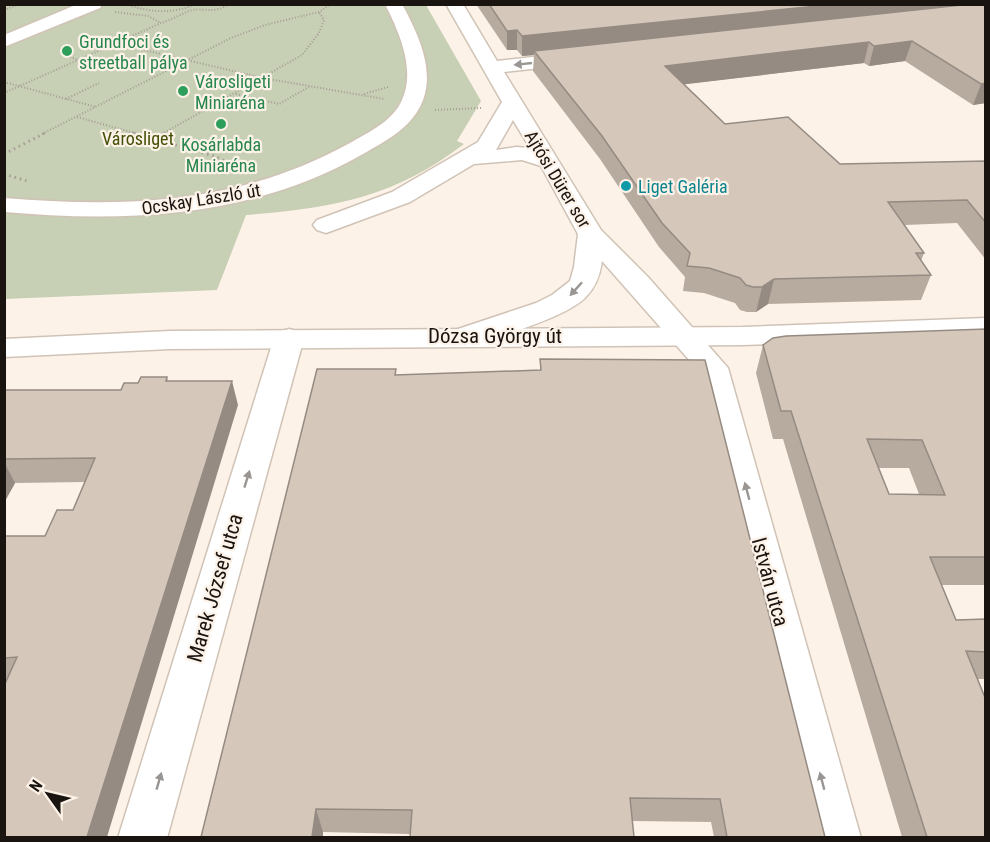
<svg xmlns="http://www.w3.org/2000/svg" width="990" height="842" viewBox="0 0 990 842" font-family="'Roboto Condensed',sans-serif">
  <rect width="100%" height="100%" fill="#fdf2e8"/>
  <path fill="#c7cfb4" d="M4,5H426L481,101L457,141L464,144C394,198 332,208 246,215L217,290L5,299Z"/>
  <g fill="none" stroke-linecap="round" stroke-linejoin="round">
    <g stroke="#d0c3b6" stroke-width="3">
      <g id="minor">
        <path d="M78,4H102L100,8L4,47V35Z"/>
        <path d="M385,4H402C417,32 435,68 423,100C413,127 387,140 363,154C253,217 129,223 4,212V198C128,208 239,204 350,143C369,132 393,121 402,100C416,69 399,32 385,4Z"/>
        <path d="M446,4H463L497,61L578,52L585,54L587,58L585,62L578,64L504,72L601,230L648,277L728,368L861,838H812L698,370L602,261C600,275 596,287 585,298C561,320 497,337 465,345L455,342L450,336L455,330L536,303L552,295L570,281L574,267L578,234L541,166L522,160L474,164L410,202L326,233L317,230L313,225L317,220L392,192L478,142L502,102ZM513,120L530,148L516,147L496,150Z"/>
        <path d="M289,329L300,332L304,338L167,838H118L274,338L278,332Z"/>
      </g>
    </g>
    <g stroke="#d0c3b6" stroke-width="3">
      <path id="major" d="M986,318V336L743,345L170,349L4,357V339L170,331L743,327Z"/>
    </g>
    <g stroke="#a69d95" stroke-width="2" stroke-dasharray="1 2" stroke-linecap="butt">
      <path d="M126,4C150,13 173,14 197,4"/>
      <path d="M4,10L20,4"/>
      <path d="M115,12L148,16L161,23"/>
      <path d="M80,35L263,78L384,99"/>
      <path d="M70,57L78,60"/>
      <path d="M4,82L96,107"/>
      <path d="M4,93L161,23C169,21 187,11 192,10C208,8 213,14 229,4"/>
      <path d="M236,94L279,104L309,87"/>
      <path d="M364,94L388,87"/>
      <path d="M66,99L99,83"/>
      <path d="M435,110L481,108"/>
      <path d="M77,117L138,134"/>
      <path d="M42,134L231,38L265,25L319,12L331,4"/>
      <path d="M162,134L302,55L319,33L324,20L319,12"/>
    </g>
    <g stroke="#a69d95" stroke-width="3" stroke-dasharray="1.5 4" stroke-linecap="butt">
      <path d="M133,133L214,156L242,169"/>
      <path d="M154,139L165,133"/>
      <path d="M4,154L45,133"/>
      <path d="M4,174L27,181"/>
    </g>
    <use href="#minor" fill="#fff" fill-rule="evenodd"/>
    <use href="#major" fill="#fff" fill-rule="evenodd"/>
  </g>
  <g fill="#b7aba0" fill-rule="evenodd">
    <path d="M476,4H986V103L973,105L905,61L869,66L864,63L684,84L725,124L840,164L986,161V260L957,223L904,225L924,253L921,261L931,275L921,300L768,304L756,312H747L740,310L735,303L704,293L683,291L685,277L659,247L600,159L533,71L534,55L522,56L517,50H507Z"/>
    <path d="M986,329V585H942L956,620L986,619V679H977L986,837H902L783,439H773L756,373L763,345ZM878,468H909L919,494H889Z"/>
    <path d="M540,359L825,837H714L711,822L632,821L410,834L323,832V837H201L396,375L540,370Z"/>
    <path d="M167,377L168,381L238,405L7,681H4V536H45L73,510L85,482L15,483L4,503V390H121Z"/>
  </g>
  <g fill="#958b82">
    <path d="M837,4H986L534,51V55L522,56V36Z"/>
    <path d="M517,30V50H507V31Z"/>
    <path d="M912,41L905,61L869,66L874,46Z"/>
    <path d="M869,42L864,63L662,87L665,66Z"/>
    <path d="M986,83V103L973,105L981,84Z"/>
    <path d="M774,279L768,304L756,312L762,287Z"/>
    <path d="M232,381L238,405L107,837H87Z"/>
    <path d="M4,462L15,483L4,503Z"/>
    <path d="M316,809L323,832V837H312Z"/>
  </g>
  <g fill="#d5c7ba" stroke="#958b82" stroke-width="1.5" fill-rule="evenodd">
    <path d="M489,4H837L522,36L517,30L507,31Z"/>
    <path d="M971,4H986V83L981,84L912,41L874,46L869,42L665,66L725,124L788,117L840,164L986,161V223L967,200L888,202L924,253H916L931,275L774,279L762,287H753L746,285L740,278L709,268L687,266L690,253L662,223L602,136L534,51Z"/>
    <path d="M986,329V557H930L956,620L986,619V652L966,651L986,700V837H927L791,411H781L763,345L773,338L786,336ZM867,439L922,440L945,495L889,494Z"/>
    <path d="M540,359L705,360L825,837H727L720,799L630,798L634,837H410L412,810L316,809L312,837H201L317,369H396L395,375L541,370Z"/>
    <path d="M141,377H167L166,381H232L87,837H4V686L17,657L4,658V536H45L57,510H73L95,458L4,459V390H121L124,383H138Z"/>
  </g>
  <defs><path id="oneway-solid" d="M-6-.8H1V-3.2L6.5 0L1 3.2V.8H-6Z" transform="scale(1.5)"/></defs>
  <g fill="#989593">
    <use href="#oneway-solid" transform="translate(523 64) rotate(174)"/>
    <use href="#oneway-solid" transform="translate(576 289) rotate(132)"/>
    <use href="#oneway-solid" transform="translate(247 479) rotate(-73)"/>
    <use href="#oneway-solid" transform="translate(747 491) rotate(-105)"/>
    <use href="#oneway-solid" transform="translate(159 781) rotate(-74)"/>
    <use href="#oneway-solid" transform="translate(822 781) rotate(-105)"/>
  </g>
  <g fill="#2e9e5b" stroke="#fdf2e8" stroke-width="2">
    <circle cx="67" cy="51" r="6"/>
    <circle cx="183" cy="91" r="6"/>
    <circle cx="221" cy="124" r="6"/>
  </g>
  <circle fill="#0f9aa8" stroke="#fdf2e8" stroke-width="2" cx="626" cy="186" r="6"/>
  <g text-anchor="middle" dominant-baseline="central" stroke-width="4.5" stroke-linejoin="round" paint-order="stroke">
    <g font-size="18" fill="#27864d" stroke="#fdf2e8" text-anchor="start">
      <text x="79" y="41">Grundfoci és<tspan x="79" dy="21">streetball pálya</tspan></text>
      <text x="195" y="81">Városligeti<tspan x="195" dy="21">Miniaréna</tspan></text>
      <text x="221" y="144" text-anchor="middle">Kosárlabda<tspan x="221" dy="21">Miniaréna</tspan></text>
    </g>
    <g font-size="18" fill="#424f04" stroke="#fdf2e8">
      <text x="138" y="138">Városliget</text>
    </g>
    <g font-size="18" fill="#191410" stroke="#fdf2e8">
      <text transform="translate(558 179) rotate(59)">Ajtósi Dürer sor</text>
      <text transform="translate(201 199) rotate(-9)">Ocskay László út</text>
    </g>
    <g font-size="18" fill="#0d838f" stroke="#fdf2e8" text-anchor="start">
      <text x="638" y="186">Liget Galéria</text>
    </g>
    <g font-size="21" fill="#191410" stroke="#fdf2e8">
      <text x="495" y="336">Dózsa György út</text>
      <text transform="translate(770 582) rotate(75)">István utca</text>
      <text transform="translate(215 588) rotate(-74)">Marek József utca</text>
    </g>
  </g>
  <rect width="990" height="842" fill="none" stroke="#191410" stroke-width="12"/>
  <g transform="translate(48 794) rotate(304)" stroke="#fdf2e8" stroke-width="4.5" paint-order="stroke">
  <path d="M0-4.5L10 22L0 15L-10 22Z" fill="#191410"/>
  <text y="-9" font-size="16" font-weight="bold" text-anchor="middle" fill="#191410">N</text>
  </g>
</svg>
